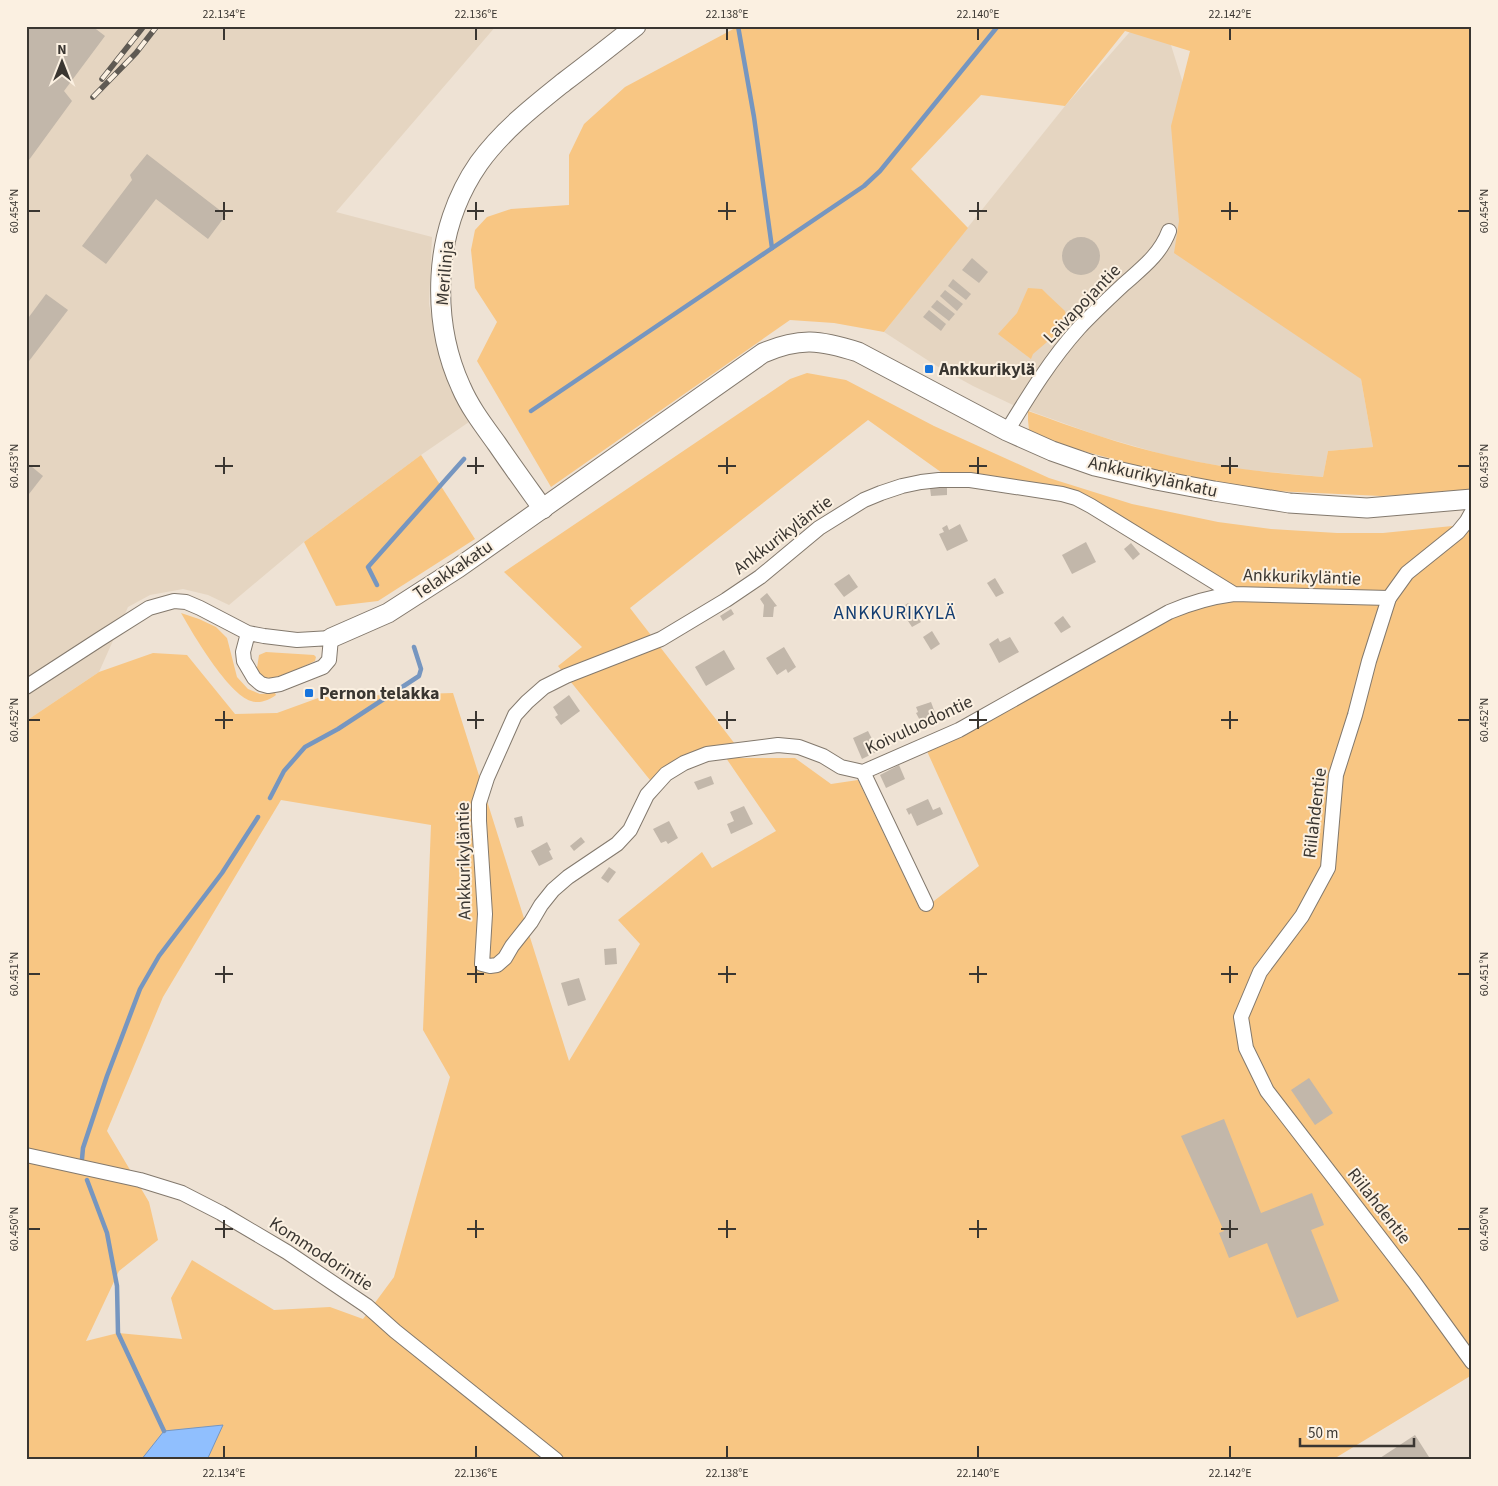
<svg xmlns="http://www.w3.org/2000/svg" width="1498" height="1486" viewBox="0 0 1498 1486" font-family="'Source Sans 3',sans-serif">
  <rect width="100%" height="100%" fill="#eee2d4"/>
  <g fill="#e5d5c1">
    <path d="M26,26H496L336,212L432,237L429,304L437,346L451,390L469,422L421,455L304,542L229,605L208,595L183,589L150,595L128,607L99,672L26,721Z"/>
    <path d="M1135,26H1165L1239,262L1361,379L1373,447L1328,451L1323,477L1247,470L1209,464L1172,457L1099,436L1013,405L973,386L935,365L884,332L1065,106Z"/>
  </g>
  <g fill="#f8c683" fill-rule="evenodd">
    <path d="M739,26H1472V490L1452,492L1381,496L1274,491L1172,475L1057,444L1037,436L1029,430L1028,420V411C1075,428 1122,445 1171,456C1221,468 1272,473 1323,477L1328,451L1373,447L1361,379L1174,253L1179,221L1171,126L1190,51L1125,31L1065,106L981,95L911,169L968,228L884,332L834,323L790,320L551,487L477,361L497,322L475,288L471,250L475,230L487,217L511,209L569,205V155L584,124L625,87Z"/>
    <path d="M1028,288L1042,289L1048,295L1065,311L1068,324L1033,354L1031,359L998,334L1017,313Z"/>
    <path d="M807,373L846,380L934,426L1049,478L1132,504L1218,522L1271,529L1337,533H1383L1472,524V1375L1332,1460H26V721L99,672L153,653L187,655L235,714L277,713L321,697L453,693L569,1061L640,944L618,920L702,852L712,868L776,831L726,758H795L831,784L858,780L921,911L979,866L926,749L1181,612L1227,601L1223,584L1044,485L994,477L945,475L868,420L630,608L735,744L650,780L558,666L582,647L504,572L790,379ZM281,800L431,825L423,1030L450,1077L394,1277L363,1319L330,1307L274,1310L192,1260L171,1298L182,1339L118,1333L86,1341L119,1271L158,1240L149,1202L107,1131L163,997Z"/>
    <path d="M421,455L475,539L378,601L336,606L304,542Z"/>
    <path d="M181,613L199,619L216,627L227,638L237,677L248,689L260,694L275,693L276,695C269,700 260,704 251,701C228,694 193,634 181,613Z"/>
    <path d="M266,652L314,655L316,657L315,661C304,666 280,678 269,678C262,678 259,673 257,668L259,655Z"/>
  </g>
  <path fill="#90bffe" stroke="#7696c0" d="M223,1425L207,1460H141L164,1431Z"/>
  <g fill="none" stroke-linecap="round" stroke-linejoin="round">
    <g stroke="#7696c0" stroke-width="4.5">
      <path d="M738,26L754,117L772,248"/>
      <path d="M531,411L864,186L880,171L998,26"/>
      <path d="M377,585L368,567L464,459"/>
      <path d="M270,798L284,771L305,747L338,729L419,676L421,669L414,647"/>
      <path d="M82,1159L83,1148L107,1076L140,989L159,956L222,873L258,817"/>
      <path d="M87,1180L107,1233L117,1286L118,1333L164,1431"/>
    </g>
  </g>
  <g fill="#c2b7aa">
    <path d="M26,26H92L105,36L64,91L72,101L26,164Z"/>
    <path d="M147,154L226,215L208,239L156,199L106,264L82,246L132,180L130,175Z"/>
    <circle cx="1081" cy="256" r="19"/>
    <path d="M972,258L988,272L979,283L962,270Z"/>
    <path d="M953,279L971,294L966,300L948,286Z"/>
    <path d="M945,290L963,304L957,311L940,296Z"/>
    <path d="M46,294L68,310L26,365V321Z"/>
    <path d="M937,300L955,314L949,321L931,307Z"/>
    <path d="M929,310L946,324L941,331L923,317Z"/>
    <path d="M26,462L43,476L29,494L26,492Z"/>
    <path d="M947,487V495L931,496L930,488Z"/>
    <path d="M960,524L968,541L947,551L939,534L944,532L942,528L947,525L949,530Z"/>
    <path d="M1086,542L1096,562L1072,574L1062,555Z"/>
    <path d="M1131,543L1140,554L1133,560L1124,549Z"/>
    <path d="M849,574L858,587L844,597L834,584Z"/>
    <path d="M995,578L1004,593L996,597L987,583Z"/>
    <path d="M767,593L777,606L774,607L773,617H763L764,605L760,599Z"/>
    <path d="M908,603L921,622L912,627L900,609Z"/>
    <path d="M731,609L734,614L723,621L720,616Z"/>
    <path d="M1063,616L1071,627L1061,633L1054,623Z"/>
    <path d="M932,631L940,644L931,650L923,637Z"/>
    <path d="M1010,637L1019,652L999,663L989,644L998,638L1000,642Z"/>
    <path d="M784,647L796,667L788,673L786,669L777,675L766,658Z"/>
    <path d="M724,650L735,669L706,686L695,667Z"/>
    <path d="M569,695L580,711L561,725L555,717L558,715L553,707Z"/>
    <path d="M931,702L938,721L923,726L916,713L918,712L916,707Z"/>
    <path d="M868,731L878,751L862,759L853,738Z"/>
    <path d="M899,765L905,779L886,788L880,775Z"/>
    <path d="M711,776L714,784L698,790L694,782Z"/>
    <path d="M928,799L933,810L940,807L943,814L917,826L911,813L909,815L906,809Z"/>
    <path d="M744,806L753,824L731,834L727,824L734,821L730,812Z"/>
    <path d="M522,816L524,826L517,828L514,818Z"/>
    <path d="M669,821L678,838L668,844L666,841L661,843L653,829Z"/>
    <path d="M581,837L585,842L574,851L570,846Z"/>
    <path d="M547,842L551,850L549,851L553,859L539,866L531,851Z"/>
    <path d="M609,867L616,872L608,883L601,878Z"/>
    <path d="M616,948L617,964L605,965L604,949Z"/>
    <path d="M579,978L586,1000L568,1006L561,983Z"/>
    <path d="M1309,1078L1333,1113L1315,1125L1291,1090Z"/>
    <path d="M1224,1119L1261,1213L1312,1193L1324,1225L1311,1230L1339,1301L1297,1318L1267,1243L1229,1258L1219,1233L1224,1231L1181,1136Z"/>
    <path d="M1415,1435L1429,1457L1424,1460H1377Z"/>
  </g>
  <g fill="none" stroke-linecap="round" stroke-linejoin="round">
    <g stroke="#83796d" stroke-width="16">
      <g id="street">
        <path d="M1007,431C1029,395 1051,359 1079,328C1093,313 1108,299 1123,285C1142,268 1160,255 1169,231"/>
        <path d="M1472,512L1467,521L1458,532L1407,573L1389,598L1369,661L1355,715L1336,775L1328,868L1302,916L1260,972L1241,1017L1246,1048L1267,1091L1414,1282L1472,1362"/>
        <path d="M1234,594C1211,597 1190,603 1169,612L959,730L863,772L841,767L823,756L799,747L778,745L707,754L684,763L666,774L657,784L647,795L630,830L617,844L568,877L553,890L541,905L531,922L512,946L505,958L497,965L490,966L482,964L485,914L479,821V803L487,778L515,715L527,702L544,687L566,676L661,639L726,600L760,577L819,528L864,500L881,493L902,486L921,482L939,480H970L1062,494L1076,498L1091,506L1234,594L1389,598"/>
        <path d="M26,687L100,639L149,608L174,601L186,602L200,608L248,633L264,636L297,640L331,638L329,660L323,667L280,684L268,686L261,684L254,678L244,661L243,652L248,633"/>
        <path d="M863,772L926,904"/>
        <path d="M26,1155L140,1180L182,1193L221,1213L287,1252L367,1306L395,1331L556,1460"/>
      </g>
    </g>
    <g stroke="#83796d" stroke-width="21">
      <g id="secondary">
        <path d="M543,509C528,488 512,466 497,444C484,426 470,408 461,387C445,352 439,315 441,276C443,236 456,196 479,163C502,131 534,106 564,82C588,64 612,45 636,26"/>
        <path d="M331,638L388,613L458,568L763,353C800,337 820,340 858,352L1007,431L1052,451L1095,466L1156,480L1214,491L1289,503L1367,508L1472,499"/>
      </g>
    </g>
    <use href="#street" stroke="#fff" stroke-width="14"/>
    <use href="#secondary" stroke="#fff" stroke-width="19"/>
    <g stroke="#5f5a53" stroke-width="5.5">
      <g id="rail">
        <path d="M102,79L144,26"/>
        <path d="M93,97L136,53L157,26"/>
      </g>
    </g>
    <use href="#rail" stroke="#fbf0e1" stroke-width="4" stroke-dasharray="11" stroke-linecap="butt"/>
  </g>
  <path fill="none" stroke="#3a3631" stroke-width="2" d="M224,28V40M476,28V40M727,28V40M978,28V40M1230,28V40M224,202V220M476,202V220M727,202V220M978,202V220M1230,202V220M28,211H40M215,211H233M467,211H484M718,211H736M969,211H987M1221,211H1238M1458,211H1470M224,457V474M476,457V474M727,457V474M978,457V474M1230,457V474M28,466H40M215,466H233M467,466H484M718,466H736M969,466H987M1221,466H1238M1458,466H1470M224,711V729M476,711V729M727,711V729M978,711V729M1230,711V729M28,720H40M215,720H233M467,720H484M718,720H736M969,720H987M1221,720H1238M1458,720H1470M224,966V983M476,966V983M727,966V983M978,966V983M1230,966V983M28,974H40M215,974H233M467,974H484M718,974H736M969,974H987M1221,974H1238M1458,974H1470M224,1220V1238M476,1220V1238M727,1220V1238M978,1220V1238M1230,1220V1238M28,1229H40M215,1229H233M467,1229H484M718,1229H736M969,1229H987M1221,1229H1238M1458,1229H1470M224,1446V1458M476,1446V1458M727,1446V1458M978,1446V1458M1230,1446V1458"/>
  <g fill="#1774dd" stroke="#fbf0e1" stroke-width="2">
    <rect x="924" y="364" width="10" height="10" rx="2.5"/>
    <rect x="304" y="688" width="10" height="10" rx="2.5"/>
  </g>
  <g text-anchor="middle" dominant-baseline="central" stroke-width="4" stroke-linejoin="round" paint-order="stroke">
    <g font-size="18" fill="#3a3631" stroke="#fbf0e1">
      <text transform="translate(445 273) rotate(-85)">Merilinja</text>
      <text transform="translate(1082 304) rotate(-46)">Laivapojantie</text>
      <text transform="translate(1153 477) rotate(13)">Ankkurikylänkatu</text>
      <text transform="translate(783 535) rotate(-37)">Ankkurikyläntie</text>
      <text transform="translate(453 570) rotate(-34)">Telakkakatu</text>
      <text transform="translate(1302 577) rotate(2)">Ankkurikyläntie</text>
      <text transform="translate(919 725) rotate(-25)">Koivuluodontie</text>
      <text transform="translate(1315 813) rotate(-83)">Riilahdentie</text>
      <text transform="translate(464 861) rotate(-91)">Ankkurikyläntie</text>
      <text transform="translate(1379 1206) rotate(52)">Riilahdentie</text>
      <text transform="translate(321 1254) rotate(33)">Kommodorintie</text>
    </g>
    <g font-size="18" font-weight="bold" fill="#3a3631" stroke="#fbf0e1" text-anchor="start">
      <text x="939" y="369">Ankkurikylä</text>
      <text x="319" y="693">Pernon telakka</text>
    </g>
    <g font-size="19" letter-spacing="1" fill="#133d71" stroke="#fbf0e1">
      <text x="895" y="613">ANKKURIKYLÄ</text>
    </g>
  </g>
  <rect width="1498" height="1486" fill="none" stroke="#fbf0e1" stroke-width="55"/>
  <g transform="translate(62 62)" stroke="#fbf0e1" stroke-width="4" paint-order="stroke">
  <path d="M0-4L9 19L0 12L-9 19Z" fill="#3a3631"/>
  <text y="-8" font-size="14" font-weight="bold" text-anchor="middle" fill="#3a3631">N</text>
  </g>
  <path d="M1300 1438v8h114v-8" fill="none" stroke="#3a3631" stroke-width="2.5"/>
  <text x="1308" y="1438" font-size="15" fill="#3a3631" stroke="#fbf0e1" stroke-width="4" paint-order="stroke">50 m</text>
  <rect x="28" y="28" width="1442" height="1430" fill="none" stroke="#3a3631" stroke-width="2"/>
  <g font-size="12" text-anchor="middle" fill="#3a3631">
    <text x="224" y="18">22.134°E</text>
    <text x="476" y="18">22.136°E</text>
    <text x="727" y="18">22.138°E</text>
    <text x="978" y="18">22.140°E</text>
    <text x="1230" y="18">22.142°E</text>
    <text transform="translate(14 211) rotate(-90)" y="4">60.454°N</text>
    <text transform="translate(1484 211) rotate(-90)" y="4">60.454°N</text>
    <text transform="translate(14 466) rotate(-90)" y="4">60.453°N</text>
    <text transform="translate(1484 466) rotate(-90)" y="4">60.453°N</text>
    <text transform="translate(14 720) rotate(-90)" y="4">60.452°N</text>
    <text transform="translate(1484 720) rotate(-90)" y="4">60.452°N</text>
    <text transform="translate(14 974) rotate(-90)" y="4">60.451°N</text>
    <text transform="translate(1484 974) rotate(-90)" y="4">60.451°N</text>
    <text transform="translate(14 1229) rotate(-90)" y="4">60.450°N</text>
    <text transform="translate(1484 1229) rotate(-90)" y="4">60.450°N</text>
    <text x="224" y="1477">22.134°E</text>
    <text x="476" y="1477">22.136°E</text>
    <text x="727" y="1477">22.138°E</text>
    <text x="978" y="1477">22.140°E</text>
    <text x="1230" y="1477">22.142°E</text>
  </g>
</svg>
